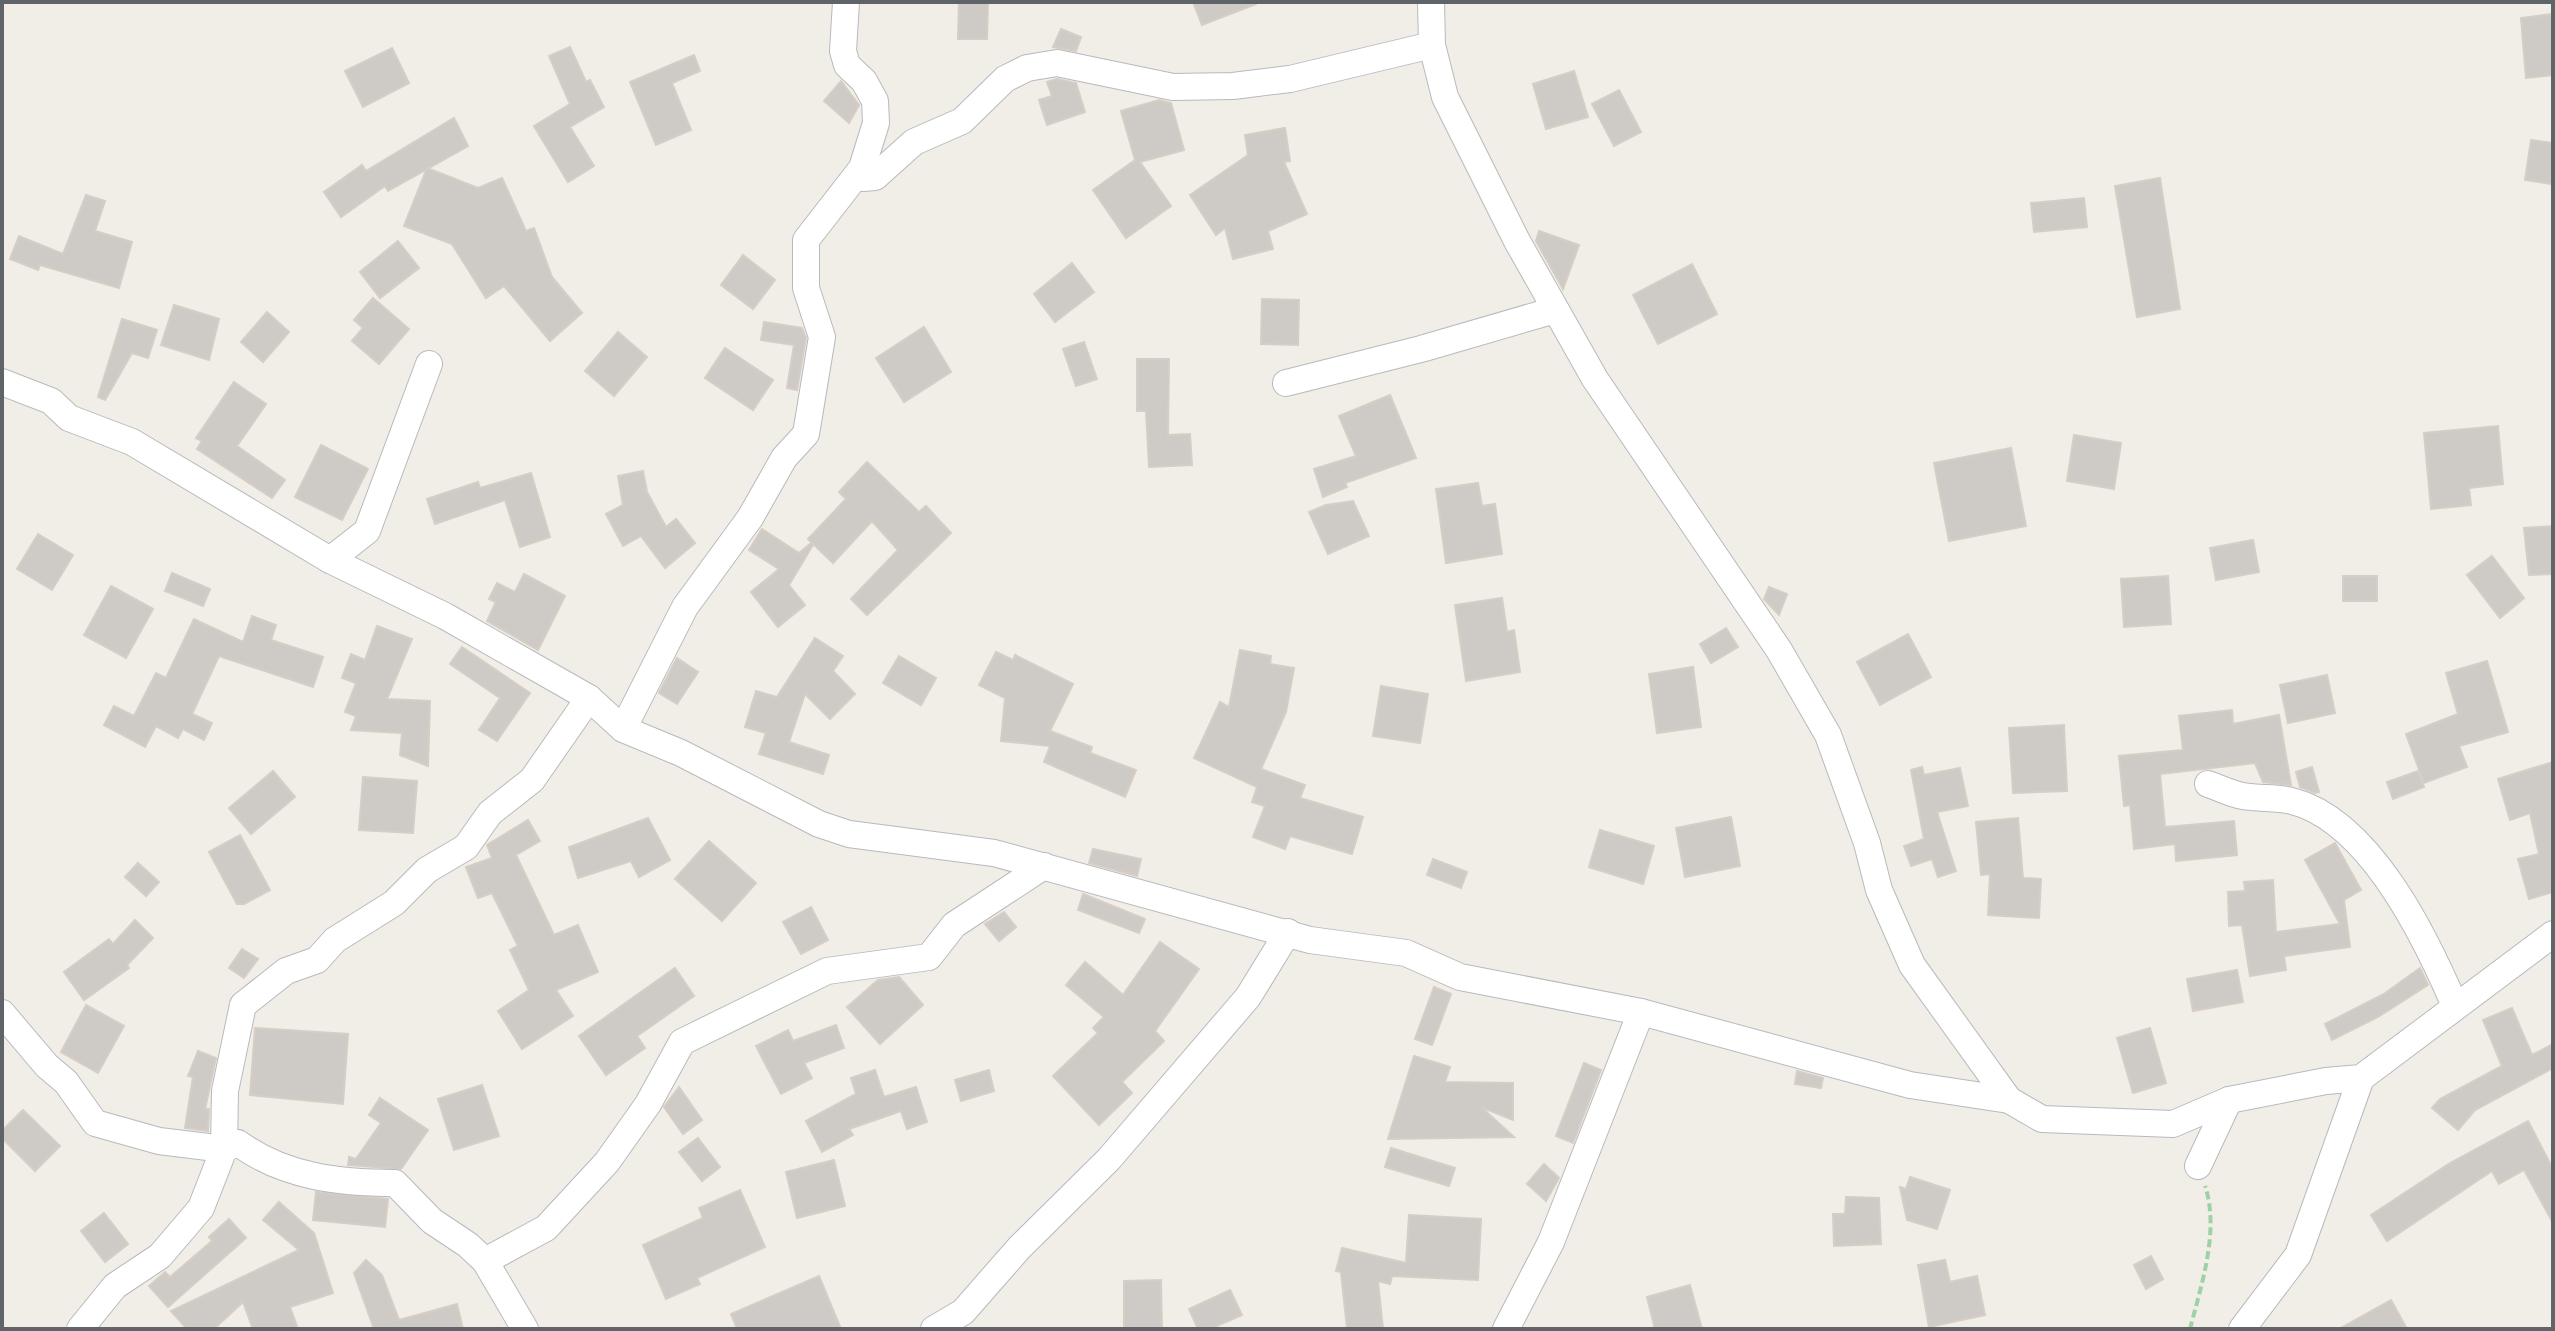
<svg xmlns="http://www.w3.org/2000/svg" width="2555" height="1331" viewBox="0 0 2555 1331" font-family="'Fira Sans Condensed',sans-serif">
  <rect width="100%" height="100%" fill="#f1ede7"/>
  <g fill="#cecac6" stroke="#d6cec5" stroke-width="2">
    <path d="M959,2H988L987,39H958Z"/>
    <path d="M1193,2H1256V4L1202,25Z"/>
    <path d="M2553,14V75L2526,78L2521,18Z"/>
    <path d="M1061,29L1081,37L1076,51L1053,47Z"/>
    <path d="M570,47L586,82L590,80L604,107L570,127L594,166L568,182L534,126L570,104L549,56Z"/>
    <path d="M392,48L409,83L363,107L345,71Z"/>
    <path d="M694,55L700,71L672,83L691,130L656,145L630,82Z"/>
    <path d="M1574,71L1588,117L1546,129L1533,84Z"/>
    <path d="M1057,79L1076,83L1085,112L1047,125L1039,100L1052,96L1047,82Z"/>
    <path d="M841,81L859,105L849,123L824,101Z"/>
    <path d="M1619,90L1641,132L1614,146L1592,104Z"/>
    <path d="M1159,100L1171,103L1184,150L1140,162L1171,206L1126,238L1093,190L1135,160L1121,111Z"/>
    <path d="M454,118L468,146L388,191L385,186L341,217L324,192L362,165L366,171Z"/>
    <path d="M1285,128L1290,161L1284,162L1307,214L1268,231L1273,249L1233,259L1225,228L1216,235L1190,195L1248,155L1245,135Z"/>
    <path d="M2531,140L2553,143L2552,184L2525,180Z"/>
    <path d="M427,168L478,188L502,178L526,231L534,228L552,277L582,313L550,341L504,286L486,298L452,244L404,226Z"/>
    <path d="M2160,178L2180,309L2137,317L2115,186Z"/>
    <path d="M86,195L105,201L95,231L132,242L119,288L40,265L38,270L10,259L19,236L63,254Z"/>
    <path d="M2084,198L2087,227L2034,232L2031,203Z"/>
    <path d="M1539,231L1579,245L1563,289L1536,241Z"/>
    <path d="M398,241L419,268L380,298L360,272Z"/>
    <path d="M743,255L775,280L753,309L721,285Z"/>
    <path d="M1072,263L1094,292L1055,322L1034,294Z"/>
    <path d="M1692,264L1717,314L1658,344L1633,295Z"/>
    <path d="M373,298L409,329L379,364L352,341L363,328L354,320Z"/>
    <path d="M1262,299L1299,300L1298,345L1261,344Z"/>
    <path d="M174,305L219,319L209,360L161,345Z"/>
    <path d="M267,312L289,332L263,362L241,342Z"/>
    <path d="M122,319L157,330L148,358L132,353L105,400L98,397Z"/>
    <path d="M764,322L802,328L806,338L797,390L787,388L794,345L761,340Z"/>
    <path d="M924,327L951,372L904,402L876,358Z"/>
    <path d="M618,332L647,357L614,396L585,371Z"/>
    <path d="M1084,342L1097,379L1076,386L1063,349Z"/>
    <path d="M725,348L773,380L753,410L705,378Z"/>
    <path d="M1137,359H1169L1168,435L1190,434L1192,465L1149,467L1146,411H1137Z"/>
    <path d="M234,382L266,404L237,446L285,480L272,498L197,449L202,441L196,438Z"/>
    <path d="M1390,395L1416,458L1345,483L1347,487L1323,497L1314,469L1356,456L1339,416Z"/>
    <path d="M2498,426L2503,484L2469,488L2471,505L2431,509L2424,433Z"/>
    <path d="M2074,435L2121,443L2114,489L2067,481Z"/>
    <path d="M321,445L368,469L342,520L295,497Z"/>
    <path d="M2011,448L2026,526L1949,541L1934,463Z"/>
    <path d="M867,462L919,512L926,506L951,533L867,615L851,599L898,550L872,521L833,563L808,539L846,499L839,492Z"/>
    <path d="M643,471L647,492L666,527L676,519L695,543L665,568L641,536L623,546L606,514L623,505L618,476Z"/>
    <path d="M531,473L550,537L520,547L505,500L435,524L427,499L478,482L480,488Z"/>
    <path d="M1478,483L1482,506L1495,504L1502,554L1446,563L1436,489Z"/>
    <path d="M1353,501L1369,536L1328,554L1309,512L1326,505Z"/>
    <path d="M2553,526V574L2529,575L2524,528Z"/>
    <path d="M762,529L799,553L811,543L813,545L789,585L805,605L778,627L751,592L779,569L749,550Z"/>
    <path d="M38,534L73,555L52,590L17,569Z"/>
    <path d="M2253,540L2259,572L2216,580L2210,548Z"/>
    <path d="M2492,556L2524,598L2500,618L2467,575Z"/>
    <path d="M172,573L210,589L203,606L165,591Z"/>
    <path d="M524,574L565,596L538,650L487,621L496,602L489,599L497,583L515,592Z"/>
    <path d="M2168,576L2171,624L2124,627L2121,579Z"/>
    <rect x="2343" y="576" width="34" height="25"/>
    <path d="M111,586L153,609L126,658L84,635Z"/>
    <path d="M1769,587L1787,594L1779,615L1764,599Z"/>
    <path d="M1502,598L1507,632L1514,630L1520,672L1466,681L1455,605Z"/>
    <path d="M252,616L276,625L271,640L323,657L313,687L219,656L192,714L212,723L204,740L183,729L178,738L156,726L145,747L104,725L114,706L134,716L156,673L166,678L194,619L243,642Z"/>
    <path d="M377,626L412,639L387,699L430,701L428,766L400,755L402,733L351,730L356,716L345,712L356,683L342,678L351,654L365,660Z"/>
    <path d="M1726,628L1738,647L1711,663L1700,644Z"/>
    <path d="M1908,634L1931,677L1880,705L1857,662Z"/>
    <path d="M815,638L843,656L833,671L855,694L830,719L805,694L789,742L829,755L823,774L759,754L766,733L745,727L756,691L777,697Z"/>
    <path d="M462,647L530,693L497,741L479,730L500,698L450,664Z"/>
    <path d="M1240,650L1271,656L1270,664L1294,668L1286,712L1261,769L1305,785L1300,798L1363,817L1352,854L1290,836L1285,849L1253,837L1265,806L1252,802L1257,787L1194,758L1220,702L1229,707Z"/>
    <path d="M996,652L1013,660L1015,655L1073,684L1050,731L1092,747L1090,753L1136,770L1125,797L1044,762L1050,746L1001,741L1005,698L979,685Z"/>
    <path d="M899,656L936,678L921,705L883,683Z"/>
    <path d="M677,658L698,672L677,704L659,693Z"/>
    <path d="M2487,661L2508,732L2459,746L2467,767L2424,783L2406,734L2458,714L2446,673Z"/>
    <path d="M1693,667L1701,727L1657,733L1649,674Z"/>
    <path d="M2327,675L2335,713L2288,723L2280,685Z"/>
    <path d="M1381,686L1428,694L1420,743L1373,736Z"/>
    <path d="M2232,710L2233,724L2279,715L2291,785L2263,782L2255,763L2160,774L2165,827L2234,821L2237,855L2176,861L2175,844L2134,849L2130,805L2124,806L2119,756L2183,750L2179,716Z"/>
    <path d="M2064,725L2067,791L2013,793L2009,728Z"/>
    <path d="M2553,762V892L2529,899L2518,859L2539,854L2530,813L2510,820L2498,779Z"/>
    <path d="M1922,767L1924,775L1960,768L1968,806L1937,812L1956,871L1938,877L1932,859L1911,866L1904,846L1924,839L1911,770Z"/>
    <path d="M2312,767L2319,792L2315,793L2300,787L2296,772Z"/>
    <path d="M273,771L295,797L251,834L229,808Z"/>
    <path d="M2418,771L2424,787L2393,799L2387,782Z"/>
    <path d="M363,777L417,781L413,833L359,830Z"/>
    <path d="M1731,817L1740,866L1685,877L1676,828Z"/>
    <path d="M648,818L670,860L639,877L631,861L578,878L569,847Z"/>
    <path d="M2018,818L2023,878L2041,879L2039,918L1988,915L1990,874L1981,875L1976,822Z"/>
    <path d="M528,820L540,841L516,855L554,935L578,925L598,972L556,990L573,1016L522,1049L498,1011L529,990L510,950L518,946L492,893L478,898L466,867L492,858L487,845Z"/>
    <path d="M1600,830L1654,846L1643,884L1589,867Z"/>
    <path d="M240,835L270,890L244,904H237L209,852Z"/>
    <path d="M709,841L756,883L722,921L675,879Z"/>
    <path d="M2335,843L2361,890L2344,900L2350,947L2284,956L2286,970L2250,976L2242,925L2229,926L2228,892L2245,891L2244,882L2273,880L2276,932L2340,924L2305,860Z"/>
    <path d="M1093,849L1141,859L1137,876L1089,863Z"/>
    <path d="M1433,859L1467,872L1461,888L1427,875Z"/>
    <path d="M138,863L159,882L146,896L125,877Z"/>
    <path d="M1083,894L1145,919L1139,933L1078,910Z"/>
    <path d="M811,907L828,940L801,954L783,922Z"/>
    <path d="M1004,912L1016,927L999,941L985,924Z"/>
    <path d="M135,920L153,938L127,965L129,968L84,1000L64,972L109,939L113,944Z"/>
    <path d="M1160,942L1199,969L1155,1031L1164,1041L1122,1082L1132,1093L1099,1125L1053,1076L1098,1033L1093,1028L1104,1017L1066,985L1085,962L1123,995Z"/>
    <path d="M242,949L258,959L244,978L229,968Z"/>
    <path d="M675,968L694,996L637,1036L645,1048L606,1075L579,1036Z"/>
    <path d="M2420,968L2428,985L2378,1017L2332,1040L2325,1024L2384,994Z"/>
    <path d="M2237,970L2243,1002L2193,1011L2187,979Z"/>
    <path d="M899,977L923,1005L880,1044L847,1007L878,980Z"/>
    <path d="M1434,987L1451,994L1432,1045L1415,1039Z"/>
    <path d="M86,1005L124,1026L98,1073L61,1052Z"/>
    <path d="M2512,1008L2532,1055L2553,1044V1068L2475,1110L2458,1130L2432,1108L2440,1099L2502,1066L2483,1020Z"/>
    <path d="M836,1025L844,1048L804,1063L812,1078L781,1094L756,1046L788,1030L793,1041Z"/>
    <path d="M255,1028L348,1034L343,1104L250,1095Z"/>
    <path d="M2150,1028L2166,1083L2133,1093L2117,1038Z"/>
    <path d="M198,1051L216,1058L205,1109H209L208,1131L185,1128L193,1077L188,1076Z"/>
    <path d="M1414,1056L1450,1067L1445,1082L1513,1083V1120L1481,1107L1514,1137L1388,1139Z"/>
    <path d="M1584,1063L1601,1070L1573,1143L1556,1136Z"/>
    <path d="M875,1070L884,1097L916,1087L927,1122L907,1129L901,1111L849,1129L853,1135L822,1152L806,1121L856,1094L851,1078Z"/>
    <path d="M989,1070L994,1091L961,1101L955,1080Z"/>
    <path d="M1797,1071L1823,1078L1821,1088L1795,1084Z"/>
    <path d="M482,1085L499,1136L454,1150L438,1099Z"/>
    <path d="M679,1087L702,1120L683,1134L664,1107Z"/>
    <path d="M380,1098L428,1130L401,1169L348,1165L349,1157L356,1159L381,1123L369,1115Z"/>
    <path d="M23,1110L60,1146L35,1171L2,1138V1131Z"/>
    <path d="M2528,1121L2553,1169V1223L2524,1170L2499,1184L2492,1171L2387,1241L2371,1215L2450,1163Z"/>
    <path d="M698,1138L720,1167L702,1181L679,1152Z"/>
    <path d="M1391,1148L1455,1168L1449,1186L1385,1167Z"/>
    <path d="M834,1160L845,1206L797,1218L786,1172Z"/>
    <path d="M1544,1164L1559,1178L1546,1201L1527,1184Z"/>
    <path d="M1910,1177L1950,1190L1937,1229L1907,1220L1900,1187L1906,1189Z"/>
    <path d="M740,1190L765,1247L697,1278L700,1284L666,1299L643,1245L703,1218L699,1208Z"/>
    <path d="M316,1192L388,1199L385,1227L313,1220Z"/>
    <path d="M1846,1197L1879,1198L1881,1244L1834,1246L1833,1214H1845Z"/>
    <path d="M279,1202L314,1233L333,1293L290,1307L298,1329H253L243,1302L214,1329H187L171,1311L299,1250L263,1220Z"/>
    <path d="M104,1213L128,1244L105,1262L81,1231Z"/>
    <path d="M1409,1215L1481,1219L1478,1280L1392,1276L1390,1284L1378,1281L1383,1329H1347L1341,1272L1336,1271L1342,1248L1406,1263Z"/>
    <path d="M229,1219L246,1238L168,1307L149,1286L165,1272L170,1277L212,1241L209,1237Z"/>
    <path d="M2151,1256L2163,1279L2146,1289L2134,1265Z"/>
    <path d="M366,1260L382,1275L399,1320L457,1304L463,1329H374L354,1273Z"/>
    <path d="M1945,1260L1950,1282L1977,1276L1985,1315L1929,1327L1918,1265Z"/>
    <path d="M819,1276L841,1329H737L731,1314Z"/>
    <path d="M1161,1280L1162,1329H1124V1281Z"/>
    <path d="M1690,1285L1702,1329H1655L1647,1297Z"/>
    <path d="M1230,1290L1242,1315L1210,1329H1198L1189,1309Z"/>
    <path d="M2391,1300L2407,1329H2339Z"/>
  </g>
  <g fill="none" stroke-linecap="round" stroke-linejoin="round">
    <g stroke="#b7babd" stroke-width="28">
      <g id="street">
        <path d="M1431,2L1432,45L1445,97L1517,241L1595,379L1779,650L1828,735L1867,843L1879,890L1912,965L2009,1100"/>
        <path d="M862,168L863,178L875,177L914,142L962,121L1005,79L1027,68L1057,63L1173,87L1233,86L1290,79L1432,45"/>
        <path d="M2,382L51,401L69,418L132,442L330,560L445,616L589,698L623,729L681,753L819,824L849,834L994,853L1310,940L1406,953L1460,977L1641,1012L1910,1085L2009,1100L2042,1119L2173,1124L2229,1100L2326,1081L2361,1078L2553,934"/>
        <path d="M1286,383L1421,349L1555,310"/>
        <path d="M330,560L367,531L429,364"/>
        <path d="M623,729L685,607L750,518L784,458L806,434L822,337L806,288V240L862,168L876,123L875,101L864,81L847,65L843,51L846,2"/>
        <path d="M2208,784C2220,788 2231,794 2243,796C2259,799 2276,797 2292,801C2370,821 2426,938 2455,1006"/>
        <path d="M2,1013L47,1066L66,1082L95,1123L159,1141L224,1149L238,1143C284,1177 340,1183 395,1183L432,1221L468,1245L485,1261L525,1329"/>
        <path d="M2198,1166L2229,1100"/>
        <path d="M485,1261L546,1228L607,1162L648,1104L682,1042L827,971L929,957L954,925L1044,866"/>
        <path d="M80,1329L115,1286L160,1256L201,1208L224,1149L225,1091L243,1005L286,971L317,960L335,940L394,903L427,870L466,847L490,813L532,780L589,698"/>
        <path d="M934,1329L963,1312L1019,1248L1109,1159L1248,997L1288,932"/>
        <path d="M1506,1329L1551,1242L1641,1012"/>
        <path d="M2242,1329L2298,1255L2361,1078"/>
      </g>
    </g>
    <path stroke="#9fd1a6" stroke-width="4" stroke-dasharray="8 4" stroke-linecap="butt" d="M2190,1329C2201,1286 2220,1230 2205,1186"/>
    <use href="#street" stroke="#fff" stroke-width="26"/>
  </g>
  <rect width="2555" height="1331" fill="none" stroke="#5e6467" stroke-width="8"/>
</svg>
